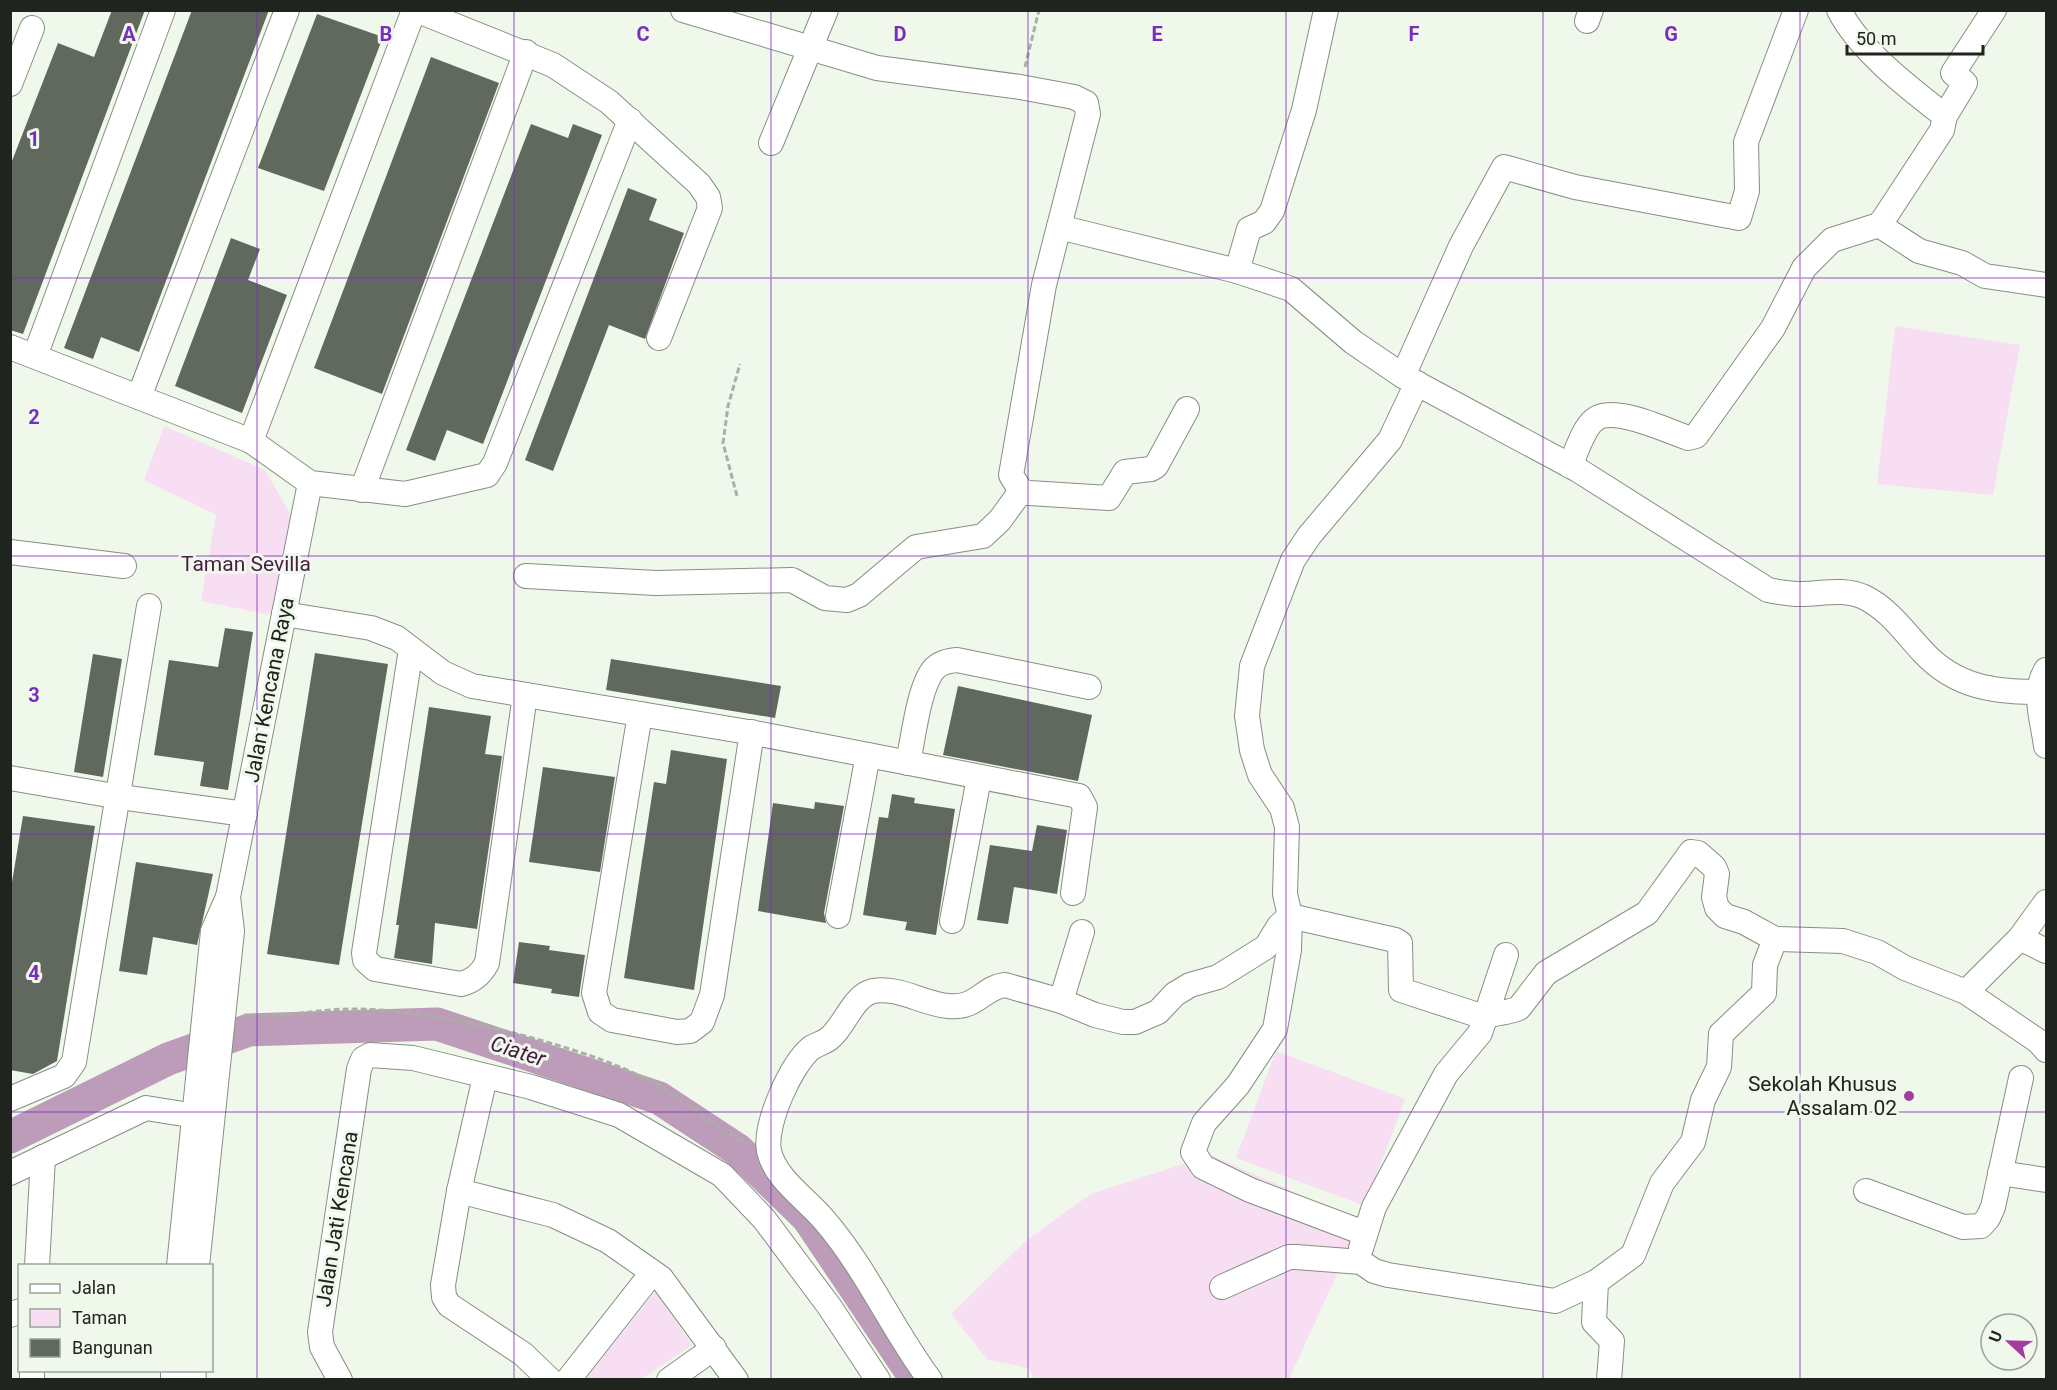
<svg xmlns="http://www.w3.org/2000/svg" width="2057" height="1390" viewBox="0 0 2057 1390" font-family="Roboto,sans-serif">
  <rect width="100%" height="100%" fill="#eff8eb"/>
  <g fill="#f7def3">
    <path d="M1895,326L2020,345L1993,495L1877,484Z"/>
    <path d="M164,426L265,470L292,517L276,616L201,601L216,515L144,480Z"/>
    <path d="M1276,1051L1405,1099L1365,1206L1236,1158Z"/>
    <path d="M1211,1155L1361,1222L1289,1379H1034L1029,1368L988,1360L951,1314L1028,1239L1091,1194Z"/>
    <path d="M655,1292L692,1345L642,1379H585Z"/>
  </g>
  <g fill="none" stroke-linecap="round" stroke-linejoin="round">
    <path stroke="#bd9cb9" stroke-width="33" d="M10,1137L168,1059L249,1030L437,1024L659,1098L738,1150L808,1218L912,1373"/>
  </g>
  <g fill="#61695e">
    <path d="M112,10H145L23,334L10,330V166L58,43L94,57Z"/>
    <path d="M192,10H269L139,352L101,337L93,359L64,348Z"/>
    <path d="M317,14L383,37L324,191L258,168Z"/>
    <path d="M431,57L499,83L382,394L314,368Z"/>
    <path d="M531,124L568,138L573,124L602,135L483,444L447,430L435,461L406,450Z"/>
    <path d="M628,188L657,199L649,220L684,233L645,339L609,325L553,471L525,460Z"/>
    <path d="M231,238L260,249L248,280L287,295L242,413L175,386Z"/>
    <path d="M225,628L253,632L228,790L200,786L204,762L154,755L169,660L218,667Z"/>
    <path d="M315,653L388,664L339,965L267,954Z"/>
    <path d="M93,654L122,659L103,777L74,772Z"/>
    <path d="M611,659L781,686L775,718L606,690Z"/>
    <path d="M958,686L1092,715L1078,781L943,755Z"/>
    <path d="M429,707L491,716L485,754L502,756L477,929L435,923L432,964L394,958L399,925H396Z"/>
    <path d="M671,750L727,759L694,990L624,978L654,782L666,784Z"/>
    <path d="M543,767L615,777L600,872L529,862Z"/>
    <path d="M892,794L915,798L914,803L955,809L936,935L905,930L907,922L863,915L879,817L888,818Z"/>
    <path d="M815,802L844,806L824,913L826,923L758,911L773,803L814,809Z"/>
    <path d="M23,816L95,826L57,1061L33,1074L10,1070V894Z"/>
    <path d="M1037,825L1067,830L1057,894L1014,887L1008,924L977,920L990,845L1032,851Z"/>
    <path d="M136,862L213,874L197,945L153,937L147,975L119,971Z"/>
    <path d="M519,942L550,946L549,950L585,955L579,997L551,993L552,989L513,983Z"/>
  </g>
  <g fill="none" stroke-linecap="round" stroke-linejoin="round">
    <g stroke="#868f83" stroke-width="26">
      <g id="minor">
        <path d="M416,10L553,65L609,102L699,184L708,197L710,208L659,338"/>
        <path d="M683,10L877,68L1020,87L1074,97L1086,103L1088,114L1044,285L1011,475L1021,491L1029,493L1109,498L1125,472L1151,469L1156,466L1187,409"/>
        <path d="M1839,10C1859,50 1910,89 1945,116"/>
        <path d="M1587,21L1591,10"/>
        <path d="M10,84L32,28"/>
        <path d="M771,143L826,10"/>
        <path d="M1879,225L1919,251L1962,263L1985,276L2046,285"/>
        <path d="M1059,227L1237,271L1291,289L1353,342L1403,376L1578,470L1768,590C1777,592 1786,593 1796,594C1819,595 1841,587 1864,597C1890,610 1905,633 1924,653C1956,687 1994,692 2038,692"/>
        <path d="M1237,271L1249,229L1264,222L1272,211L1304,110L1326,10"/>
        <path d="M10,347L251,441L310,483L405,494L487,475L495,463L630,120"/>
        <path d="M35,356L163,10"/>
        <path d="M1403,376L1461,246L1504,167L1575,187L1739,218L1747,191L1746,142L1796,10"/>
        <path d="M139,397L287,10"/>
        <path d="M251,441L414,10"/>
        <path d="M1570,466C1576,453 1583,429 1594,420C1613,404 1667,431 1688,438L1696,436L1773,328L1804,268L1832,240L1879,225L1885,217L1942,130L1945,116L1965,83L1953,73L1994,10"/>
        <path d="M362,490L526,52"/>
        <path d="M10,552L124,566"/>
        <path d="M526,576L656,583L792,580L825,598L847,600L859,595L916,547L983,536L1000,520L1021,491"/>
        <path d="M284,614L371,628L397,638L443,673L472,686L760,734L1079,796L1085,807L1073,893"/>
        <path d="M411,649L364,953L365,960L375,969L461,984C474,981 481,974 487,963L525,695"/>
        <path d="M2046,670C2032,693 2043,721 2046,746"/>
        <path d="M640,714L594,993L600,1012L612,1020L677,1032L690,1031L702,1022L712,995L752,732"/>
        <path d="M908,763C913,740 919,684 935,668C942,662 948,661 957,660L1089,687"/>
        <path d="M10,778L120,797L245,814"/>
        <path d="M838,916L868,755"/>
        <path d="M952,921L979,778"/>
        <path d="M2020,938L2046,951"/>
        <path d="M1966,992L2020,938L2046,902"/>
        <path d="M1061,1001L1082,932"/>
        <path d="M485,1077L459,1191L443,1285L444,1297L449,1305L523,1354L550,1380"/>
        <path d="M10,1099L64,1076L74,1062L149,606"/>
        <path d="M10,1173L146,1108L208,1118"/>
        <path d="M2000,1173L2046,1180"/>
        <path d="M459,1191L553,1215L608,1241L661,1278L736,1380"/>
        <path d="M1866,1191L1963,1227L1981,1226L1988,1218L1993,1207L2021,1078"/>
        <path d="M1364,1233L1250,1190L1203,1167L1193,1152L1204,1123L1238,1085L1275,1029L1289,950L1290,916L1285,894L1287,827L1282,808L1260,775L1252,750L1247,716L1252,666L1293,560L1309,536L1390,440L1417,383"/>
        <path d="M1361,1248L1374,1207L1446,1074L1480,1033L1506,955"/>
        <path d="M37,1266L43,1157"/>
        <path d="M179,1266L213,931L228,897L310,483"/>
        <path d="M197,1266L232,931L228,897"/>
        <path d="M1222,1287L1289,1257H1296L1361,1262L1374,1271L1388,1275L1555,1301L1596,1282"/>
        <path d="M10,1315L20,1311"/>
        <path d="M193,1370L194,1380"/>
        <path d="M32,1380V1370"/>
        <path d="M173,1380V1370"/>
        <path d="M340,1380L322,1347L320,1332L359,1069L363,1059L370,1055L413,1058L531,1087L619,1115L722,1175L764,1219L829,1306L878,1380"/>
        <path d="M568,1380L652,1273"/>
        <path d="M669,1380L714,1348"/>
        <path d="M930,1380C892,1329 867,1270 825,1221C808,1200 775,1179 769,1151C764,1124 791,1065 811,1048C816,1045 822,1043 827,1040C844,1029 852,996 873,991C897,986 924,1004 948,1006C978,1009 983,987 1005,985L1061,1001L1095,1015L1123,1022H1135L1158,1012L1175,994L1190,985L1218,977L1266,947L1279,926L1290,916L1395,940L1400,943L1401,990L1484,1017C1496,1012 1510,1013 1519,1008L1546,973L1647,913L1691,852L1698,853L1714,867L1717,874L1714,897L1717,908L1725,916L1744,922L1775,939L1843,941L1877,952L1905,968L1966,992L2038,1041L2046,1050"/>
        <path d="M1609,1380L1612,1341L1594,1322L1596,1282L1633,1255L1662,1183L1693,1142L1703,1100L1719,1067L1721,1034L1764,993L1765,965L1775,939"/>
      </g>
    </g>
    <g stroke="#a9b1a6" stroke-width="3" stroke-dasharray="6 3" stroke-linecap="butt">
      <path d="M1025,67L1039,10"/>
      <path d="M737,496L723,443L728,406L740,364"/>
      <path d="M244,1015C273,1019 301,1012 330,1010C363,1007 397,1011 430,1016C492,1025 597,1052 652,1082C684,1098 717,1131 748,1143"/>
    </g>
    <use href="#minor" stroke="#fff" stroke-width="24"/>
  </g>
  <path fill="none" stroke="#7b2cbf" stroke-width="1.5" stroke-opacity="0.55" d="M257,10V1380M514,10V1380M771,10V1380M1028,10V1380M1286,10V1380M1543,10V1380M1800,10V1380M10,278H2046M10,556H2046M10,834H2046M10,1112H2046"/>
  <circle fill="#a43b9e" stroke="#eff8eb" stroke-width="2" cx="1909" cy="1096" r="6"/>
  <g text-anchor="middle" dominant-baseline="central" stroke-width="6" stroke-linejoin="round" paint-order="stroke">
    <g font-size="21" fill="#491e45" stroke="#eff8eb">
      <text x="246" y="564">Taman Sevilla</text>
    </g>
    <g font-size="21" fill="#20241f" stroke="#eff8eb">
      <text transform="translate(269 690) rotate(-79)">Jalan Kencana Raya</text>
      <text transform="translate(337 1219) rotate(-81)">Jalan Jati Kencana</text>
    </g>
    <g font-size="21" fill="#20241f" stroke="#eff8eb" text-anchor="end">
      <text x="1897" y="1084">Sekolah Khusus<tspan x="1897" dy="24">Assalam 02</tspan></text>
    </g>
    <g font-size="22" font-style="italic" fill="#431940" stroke="#eff8eb">
      <text transform="translate(518 1051) rotate(18)">Ciater</text>
    </g>
  </g>
  <g font-size="20" text-anchor="middle" font-weight="bold" fill="#7b2cbf" stroke="#eff8eb" stroke-width="6" stroke-linejoin="round" paint-order="stroke">
    <text x="129" y="41">A</text>
    <text x="386" y="41">B</text>
    <text x="643" y="41">C</text>
    <text x="900" y="41">D</text>
    <text x="1157" y="41">E</text>
    <text x="1414" y="41">F</text>
    <text x="1671" y="41">G</text>
    <text x="34" y="146">1</text>
    <text x="34" y="424">2</text>
    <text x="34" y="702">3</text>
    <text x="34" y="980">4</text>
  </g>
  <rect width="2057" height="1390" fill="none" stroke="#20241f" stroke-width="24"/>
  <rect x="18" y="1264" width="195" height="108" fill="#eff8eb" stroke="#9ca399" stroke-width="1.5"/>
  <rect x="30" y="1284" width="30" height="9" fill="#ffffff" stroke="#9ca399" stroke-width="1.5"/>
  <text x="72" y="1294" font-size="18" fill="#20241f">Jalan</text>
  <rect x="30" y="1309" width="30" height="18" fill="#f7def3" stroke="#9ca399" stroke-width="1.5"/>
  <text x="72" y="1324" font-size="18" fill="#20241f">Taman</text>
  <rect x="30" y="1339" width="30" height="18" fill="#61695e" stroke="#9ca399" stroke-width="1.5"/>
  <text x="72" y="1354" font-size="18" fill="#20241f">Bangunan</text>
  <g transform="translate(2009 1342) rotate(292)"><circle r="28" fill="#eff8eb" stroke="#9ca399" stroke-width="1.5"/>
  <path d="M0-4.5L10 22L0 15L-10 22Z" fill="#a43b9e"/>
  <text y="-9" font-size="16" font-weight="bold" text-anchor="middle" fill="#20241f">U</text>
  </g>
  <path d="M1847 45v9h136v-9" fill="none" stroke="#20241f" stroke-width="3"/>
  <text x="1856" y="45" font-size="18" fill="#20241f" stroke="#eff8eb" stroke-width="4.5" paint-order="stroke">50 m</text>
</svg>
